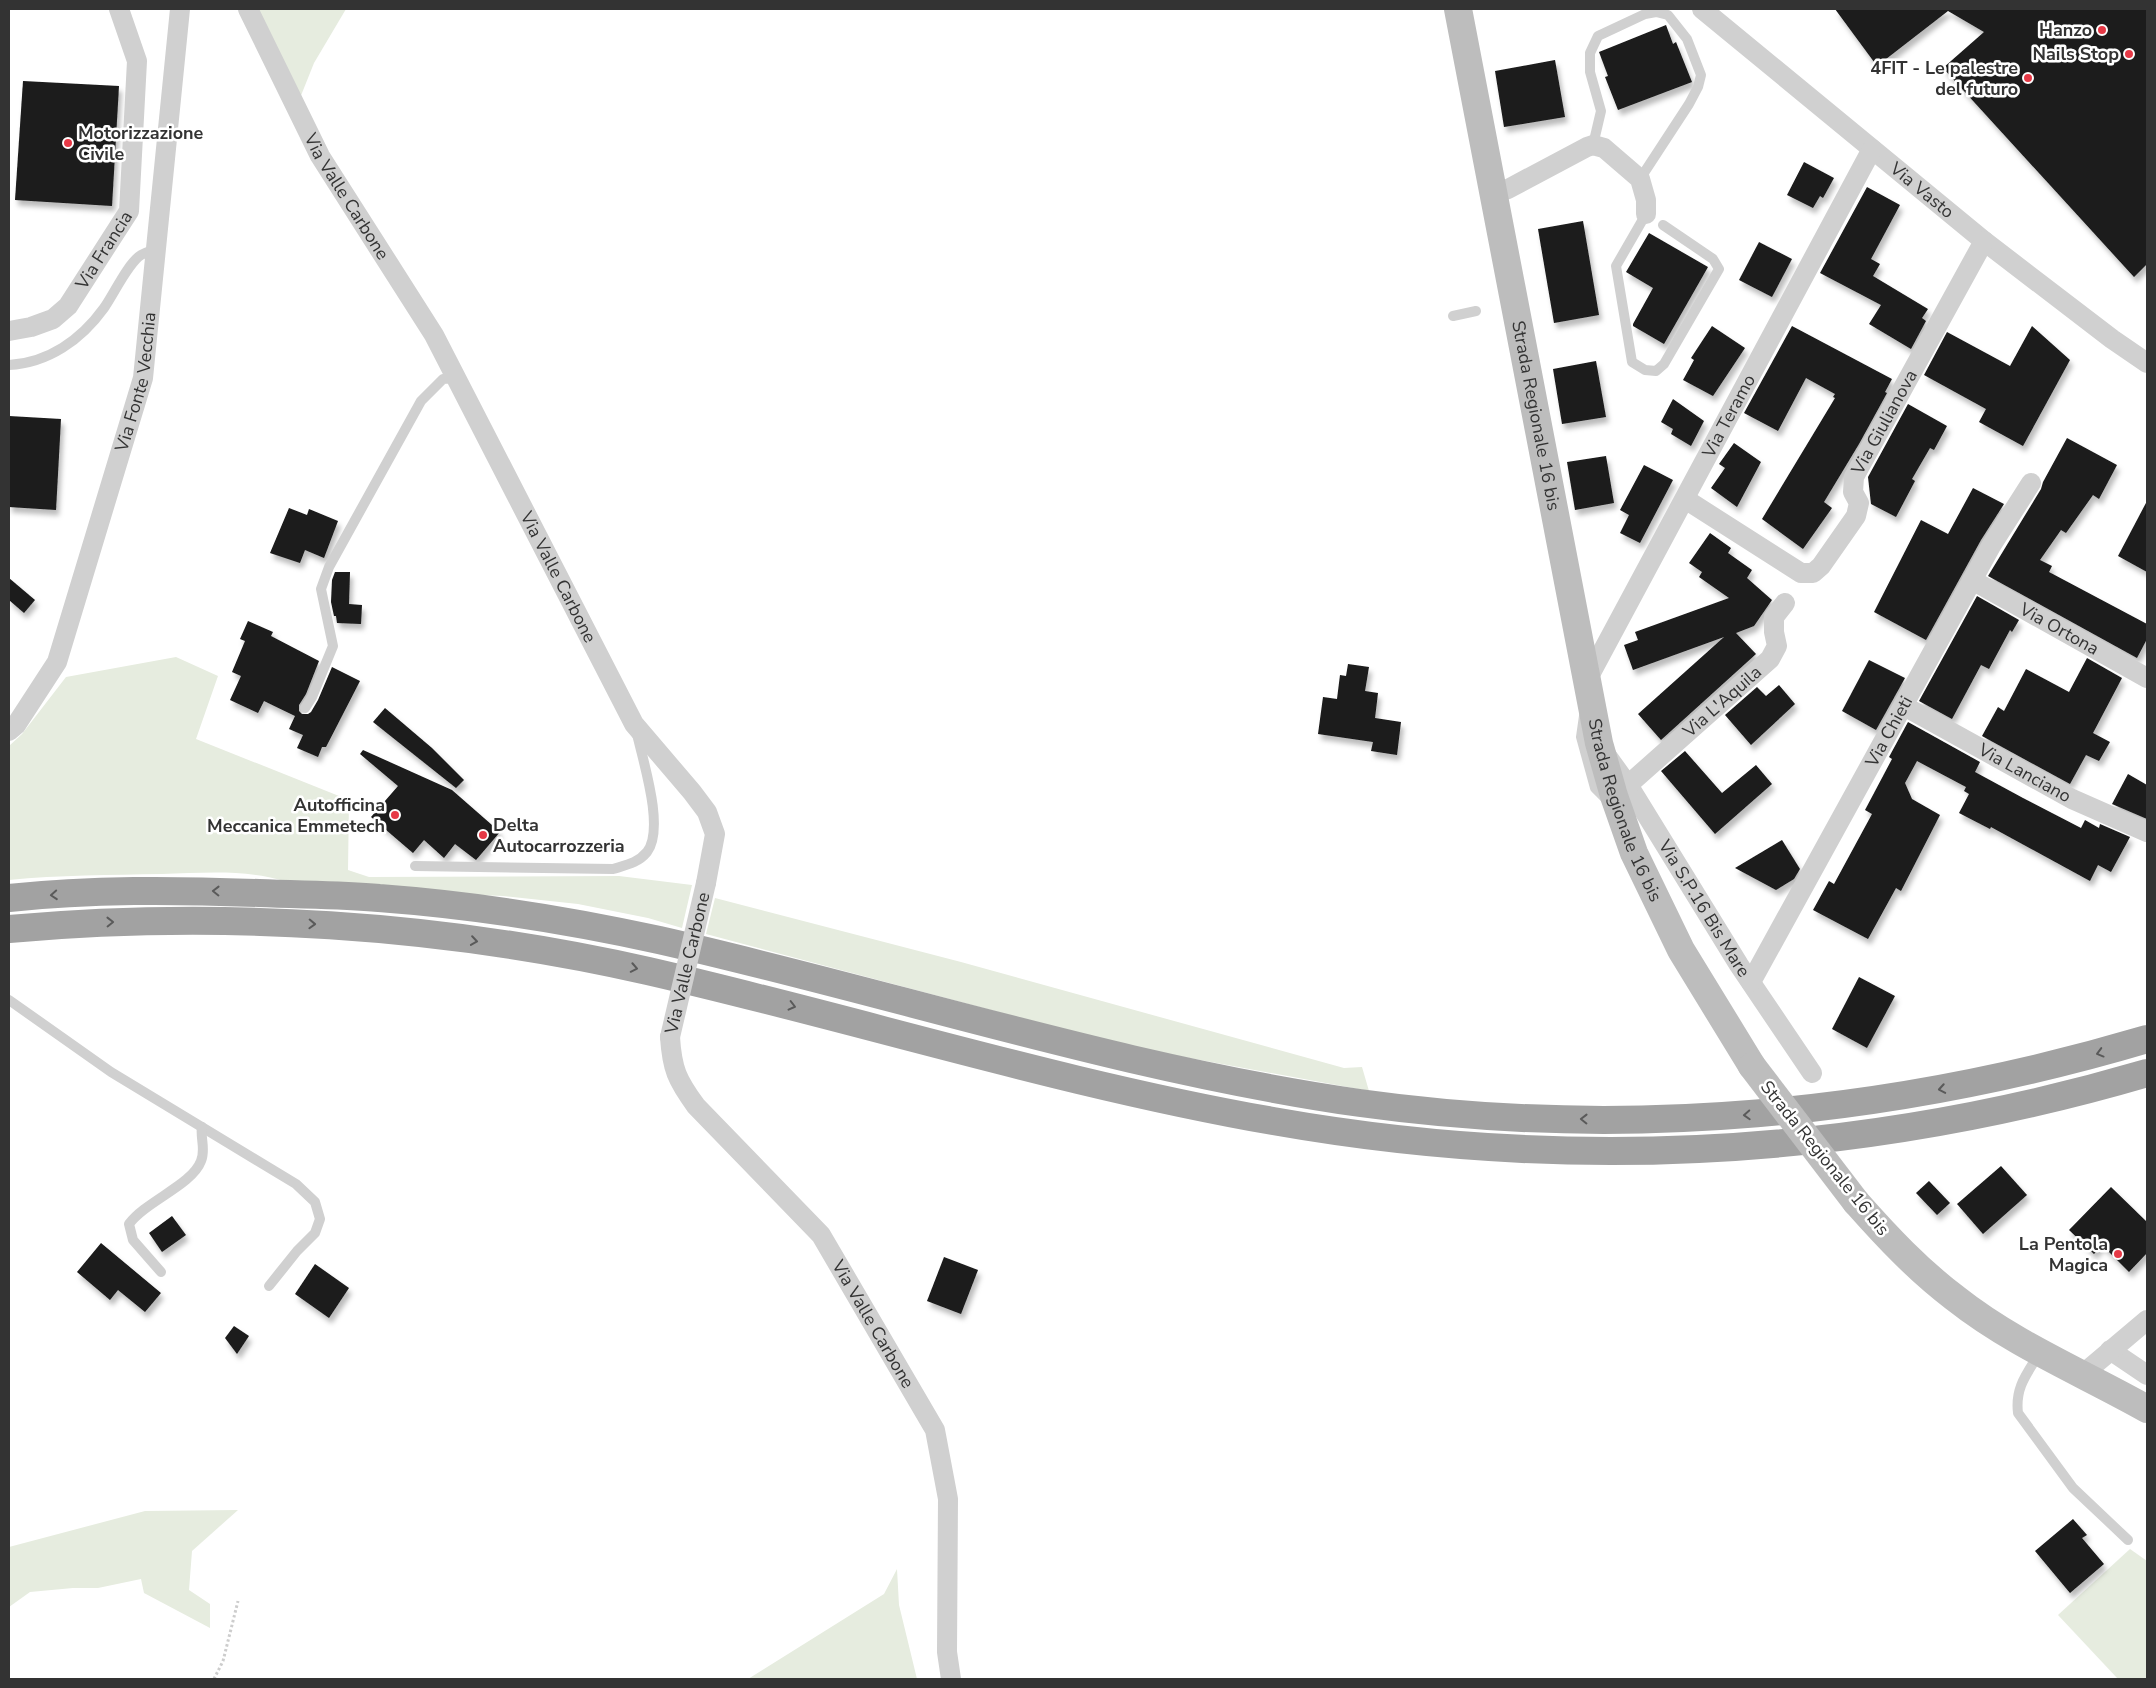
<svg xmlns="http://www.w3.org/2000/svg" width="2156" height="1688" viewBox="0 0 2156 1688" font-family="'Nunito Sans',sans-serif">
  <defs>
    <filter id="shadow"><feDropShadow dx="3" dy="5.5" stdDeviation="2.5" flood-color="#0004"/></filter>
  </defs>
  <rect width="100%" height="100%" fill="#fff"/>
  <g fill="#e6ecdf">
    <path d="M256,9H346L314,63L300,98Z"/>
    <path d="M176,657L218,676L196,739L349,800L348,870L369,877L619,876L692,885L682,928L648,918L578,904L503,896L436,893L284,881C245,869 202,873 162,874C111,875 59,875 9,880V746L22,734L66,677Z"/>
    <path d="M715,898L961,962L1344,1068L1362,1067L1369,1091L1130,1047L706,934Z"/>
    <path d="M238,1510L192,1551L189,1590L210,1604V1628L144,1593L141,1579L98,1588H73L30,1592L9,1607V1547L145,1511Z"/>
    <path d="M2130,1549L2147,1561V1679H2118L2058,1615Z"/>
    <path d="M897,1569L899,1605L917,1679H748L884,1594Z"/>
  </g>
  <g fill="#1a1a1a" filter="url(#shadow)">
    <path d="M1835,9H2147V264L2134,277L1943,68L1984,32L1948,11L1877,66Z"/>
    <path d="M1666,25L1673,44L1676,42L1692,82L1618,110L1605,77L1608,76L1599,52Z"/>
    <path d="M1555,60L1565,117L1504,127L1495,71Z"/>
    <path d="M23,81L119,86L112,206L15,200Z"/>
    <path d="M1804,162L1834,178L1823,198L1820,196L1813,208L1787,195Z"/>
    <path d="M1867,187L1900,205L1871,259L1880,264L1873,276L1928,309L1922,318L1926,321L1911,349L1869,324L1881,305L1820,273Z"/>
    <path d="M1583,221L1599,315L1554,323L1538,229Z"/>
    <path d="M1649,233L1708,267L1664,344L1633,326V324L1653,288L1626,272Z"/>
    <path d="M1759,242L1792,259L1772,297L1739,280Z"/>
    <path d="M1712,326L1745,348L1713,396L1683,380L1694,360L1691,358Z"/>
    <path d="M1792,326L1892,379L1885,392L1887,393L1859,444L1824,502L1832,508L1803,549L1762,519L1835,398L1833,397L1835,394L1806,378L1778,431L1744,413Z"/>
    <path d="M2032,326L2070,360L2023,446L1979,422L1986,409L1924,375L1947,332L2010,366Z"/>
    <path d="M1596,361L1606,417L1562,424L1553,369Z"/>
    <path d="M1673,399L1704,421L1691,446L1671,434L1673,429L1661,422Z"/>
    <path d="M1908,404L1947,426L1934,450L1930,448L1912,479L1915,481L1896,517L1871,504L1868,477Z"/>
    <path d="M9,416L61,419L56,510L9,507Z"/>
    <path d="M2067,438L2117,465L2099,499L2093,495L2066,533L2061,530L2040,560L2052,566L2049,572L2147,624V639L2137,658L1988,576L2041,489L2043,482Z"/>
    <path d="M1734,443L1761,462L1737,507L1711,488L1725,468L1719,464Z"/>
    <path d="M1606,456L1614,503L1575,510L1567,462Z"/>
    <path d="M1644,465L1673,480L1640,543L1620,533L1629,515L1620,510Z"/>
    <path d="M1973,488L2004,504L1981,540L1926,640L1874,612L1921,520L1948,534Z"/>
    <path d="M2147,501V572L2118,556Z"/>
    <path d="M289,508L307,515L309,509L338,521L324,558L305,550L300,563L270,553Z"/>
    <path d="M1710,533L1731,548L1728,553L1752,570L1747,578L1772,600L1754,626L1736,633L1756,654L1661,740L1638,714L1724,637L1633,670L1624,645L1638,640L1635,632L1729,598L1699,577L1702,572L1689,563Z"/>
    <path d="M335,572H350L349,604L362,605L361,624L337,623L336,616H334L331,602L332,580Z"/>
    <path d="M9,578L35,600L24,613L9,600Z"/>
    <path d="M1977,596L2019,620L2012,632L2010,630L1989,669L1981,665L1952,719L1919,701Z"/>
    <path d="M248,621L273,632L271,636L319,661L306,694L299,705V711L302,714H308L311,712L318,700L332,667L360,681L326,747H322L318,757L297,748L303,735L289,729L295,716L264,701L258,713L230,700L241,676L232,672L245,641L240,639Z"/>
    <path d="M2087,658L2122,678L2093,733L2110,742L2099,761L2086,755L2070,784L1982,736L1998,707L2004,711L2026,669L2069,692Z"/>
    <path d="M1869,660L1905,678L1876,730L1842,711Z"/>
    <path d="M1348,664L1369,667L1365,691L1378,693L1375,718L1401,722L1397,755L1371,751L1373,742L1318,734L1323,697L1337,699L1340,675L1346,676Z"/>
    <path d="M1779,685L1795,704L1751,745L1725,715L1757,687L1766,696Z"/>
    <path d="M385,708L432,748L464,780L456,788L373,722Z"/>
    <path d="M1908,722L1980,762L1975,772L2023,798L2081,828L2085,820L2099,828L2100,824L2130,837L2111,872L2098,865L2090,881L1991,827L1990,829L1959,813L1969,794L1964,791L1966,787L1917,761L1905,783L1912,799L1940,815L1901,891L1896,888L1868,939L1813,910L1829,881L1834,884L1872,814L1865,810L1892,759L1889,757Z"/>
    <path d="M363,750L452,790L500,832L476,860L455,844L444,858L424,840L413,853L371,817L398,786L360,754Z"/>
    <path d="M1685,751L1722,793L1756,765L1772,784L1715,834L1661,771Z"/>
    <path d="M2128,774L2147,785V819L2112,804Z"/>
    <path d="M1782,840L1800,869L1794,879L1776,890L1735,868Z"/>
    <path d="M1859,977L1895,996L1867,1048L1832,1029Z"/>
    <path d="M2001,1166L2027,1195L1983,1234L1957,1204Z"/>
    <path d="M1929,1181L1950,1203L1937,1215L1916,1193Z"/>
    <path d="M2111,1187L2147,1222V1253L2129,1272L2102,1245L2094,1254L2069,1230Z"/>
    <path d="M172,1216L186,1235L162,1252L149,1233Z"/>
    <path d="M101,1243L161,1293L145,1312L118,1290L110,1300L77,1272Z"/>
    <path d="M944,1257L978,1270L961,1314L927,1301Z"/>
    <path d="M315,1264L349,1288L329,1318L295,1294Z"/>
    <path d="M234,1326L249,1336L237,1354L225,1338Z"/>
    <path d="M2073,1519L2087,1535L2082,1538L2104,1564L2070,1593L2035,1551Z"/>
  </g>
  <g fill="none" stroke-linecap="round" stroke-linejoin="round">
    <path stroke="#cdcdcd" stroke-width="3" stroke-dasharray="2.5 2.5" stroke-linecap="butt" d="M214,1679L223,1661L238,1601"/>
    <g stroke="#d0d0d0" stroke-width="10">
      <path d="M1593,145L1601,111L1590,72V53L1598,36L1645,14L1656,12L1668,15L1687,39L1701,75L1698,87L1689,104L1640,179"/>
      <path d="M1646,214L1616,266L1632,362L1645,370L1656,371L1664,364L1719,269L1713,259L1663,225"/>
      <path d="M1453,316L1476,311"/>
      <path d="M9,365C48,363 81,340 104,308C114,294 128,263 141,255C146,252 151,251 156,249"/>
      <path d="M305,708L312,697L333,646L321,589L329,567L421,401L443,379L456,378"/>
      <path d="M1584,716L1581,737L1595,788L1607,800"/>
      <path d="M415,866L613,869C626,865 638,863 647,852C665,829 643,761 637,734"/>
      <path d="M9,1000L111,1072L296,1184L315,1202L320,1219L315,1233L297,1251L269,1286"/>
      <path d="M161,1272L133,1240L129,1224C146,1201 192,1185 201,1161C206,1149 200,1138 202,1127"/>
      <path d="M2039,1354C2026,1375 2015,1388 2018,1413L2073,1488L2128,1540"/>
    </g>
    <g stroke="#d0d0d0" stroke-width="20">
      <path id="s1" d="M248,9L320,156L434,335L634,724L692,792L707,812L715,834L706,883"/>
      <path id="s2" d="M1702,9L1984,241L2112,339L2147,363"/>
      <path d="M1493,193L1508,189L1587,147L1593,145L1604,148L1640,179L1646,200V214"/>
      <path id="s3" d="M9,331L31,327L53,319L68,306L129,211L137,61L119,9"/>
      <path id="s4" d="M1685,499L1801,573H1813L1821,566L1856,516L1859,503L1853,492L1854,477L1984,241"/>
      <path id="s5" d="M1972,580L2147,678"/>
      <path id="s6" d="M1586,682L1872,149"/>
      <path id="s7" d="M1904,706L2072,799L2147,832"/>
      <path id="s8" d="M9,731L16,725L57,662L143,378L180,9"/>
      <path id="s9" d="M1607,756L1630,788L1739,965L1812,1073"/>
      <path id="s10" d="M1628,785L1770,659L1777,646L1774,632V617L1785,603"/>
      <path id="s11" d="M1751,982L1991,546L2031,483"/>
      <path id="s12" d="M670,1037C672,1069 677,1080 696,1106L821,1235L935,1430L948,1499L947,1652L951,1679"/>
      <path d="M2110,1350L2147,1375"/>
      <path d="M2083,1374L2147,1320"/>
    </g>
    <g stroke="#bdbdbd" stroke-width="28">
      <path id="s13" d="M1458,9L1599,743L1614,796L1634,853L1681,950L1752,1066"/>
      <path d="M1856,1202C1887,1237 1918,1270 1955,1298C2013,1344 2083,1373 2147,1409"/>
    </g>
    <g stroke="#a2a2a2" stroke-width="28">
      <path d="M9,898C92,889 176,890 259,893C299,895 339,894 379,898C473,905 568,920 659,940C893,993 1122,1069 1360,1103C1625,1140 1891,1115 2147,1039"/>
      <path d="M9,929C220,910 441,924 648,971C857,1019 1062,1084 1273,1121C1567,1173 1861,1157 2147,1073"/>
    </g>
    <path stroke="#d0d0d0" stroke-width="20" id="s14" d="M670,1037L706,883"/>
    <path stroke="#bdbdbd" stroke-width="28" d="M1752,1066L1856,1202"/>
  </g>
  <defs><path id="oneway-chevron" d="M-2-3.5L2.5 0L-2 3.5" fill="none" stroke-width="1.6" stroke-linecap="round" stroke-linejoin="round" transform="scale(1.25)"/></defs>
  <g stroke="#5a5a5a">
    <use href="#oneway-chevron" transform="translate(216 891) rotate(-179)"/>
    <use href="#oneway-chevron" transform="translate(54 895) rotate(176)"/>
    <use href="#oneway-chevron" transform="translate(110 922) rotate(-1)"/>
    <use href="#oneway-chevron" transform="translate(312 924) rotate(2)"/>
    <use href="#oneway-chevron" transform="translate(474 941) rotate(8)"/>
    <use href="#oneway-chevron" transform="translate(634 968) rotate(11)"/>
    <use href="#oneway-chevron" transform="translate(792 1006) rotate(14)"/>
    <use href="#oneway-chevron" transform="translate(2100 1053) rotate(165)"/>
    <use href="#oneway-chevron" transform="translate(1942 1089) rotate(170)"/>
    <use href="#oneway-chevron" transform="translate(1747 1115) rotate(177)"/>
    <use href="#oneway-chevron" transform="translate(1584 1119) rotate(-179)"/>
  </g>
  <g fill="#e63946" stroke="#fff" stroke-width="2">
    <circle cx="2102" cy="30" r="5"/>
    <circle cx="2129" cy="54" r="5"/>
    <circle cx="2028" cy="78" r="5"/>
    <circle cx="68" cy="143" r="5"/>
    <circle cx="395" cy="815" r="5"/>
    <circle cx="483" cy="835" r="5"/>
    <circle cx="2118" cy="1254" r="5"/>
  </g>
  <g text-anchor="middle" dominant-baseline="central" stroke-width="5" stroke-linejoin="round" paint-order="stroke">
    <g font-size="18" font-weight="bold" fill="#333" stroke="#fff" text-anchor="end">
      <text x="2092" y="30">Hanzo</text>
      <text x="2119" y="54">Nails Stop</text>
      <text x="2018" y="68">4FIT - Le palestre<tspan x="2018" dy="21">del futuro</tspan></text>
      <text x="78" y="133" text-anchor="start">Motorizzazione<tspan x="78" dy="21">Civile</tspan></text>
      <text x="385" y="805">Autofficina<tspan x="385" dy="21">Meccanica Emmetech</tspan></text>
      <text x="493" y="825" text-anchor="start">Delta<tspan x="493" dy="21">Autocarrozzeria</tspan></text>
      <text x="2108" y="1244">La Pentola<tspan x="2108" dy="21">Magica</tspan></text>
    </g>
    <g font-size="18" fill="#333" stroke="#fff">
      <text stroke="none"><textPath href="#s2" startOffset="285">Via Vasto</textPath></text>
      <text stroke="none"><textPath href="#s1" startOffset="212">Via Valle Carbone</textPath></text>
      <text stroke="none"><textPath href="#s3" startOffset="132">Via Francia</textPath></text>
      <text stroke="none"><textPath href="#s8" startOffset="376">Via Fonte Vecchia</textPath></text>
      <text stroke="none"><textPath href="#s13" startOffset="414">Strada Regionale 16 bis</textPath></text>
      <text stroke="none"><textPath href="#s6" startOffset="302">Via Teramo</textPath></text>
      <text stroke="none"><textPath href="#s4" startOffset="325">Via Giulianova</textPath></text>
      <text stroke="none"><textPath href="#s1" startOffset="648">Via Valle Carbone</textPath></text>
      <text stroke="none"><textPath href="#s5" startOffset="100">Via Ortona</textPath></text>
      <text stroke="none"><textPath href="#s10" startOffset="126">Via L'Aquila</textPath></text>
      <text stroke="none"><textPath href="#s11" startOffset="286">Via Chieti</textPath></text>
      <text stroke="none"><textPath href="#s7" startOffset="138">Via Lanciano</textPath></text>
      <text stroke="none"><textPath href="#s13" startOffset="819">Strada Regionale 16 bis</textPath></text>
      <text stroke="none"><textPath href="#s9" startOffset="181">Via S.P.16 Bis Mare</textPath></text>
      <text stroke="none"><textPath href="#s14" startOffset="76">Via Valle Carbone</textPath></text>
      <text transform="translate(1825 1158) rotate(51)">Strada Regionale 16 bis</text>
      <text stroke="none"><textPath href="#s12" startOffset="358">Via Valle Carbone</textPath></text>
    </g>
  </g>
  <rect width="2156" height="1688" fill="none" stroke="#333333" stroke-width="20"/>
</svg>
